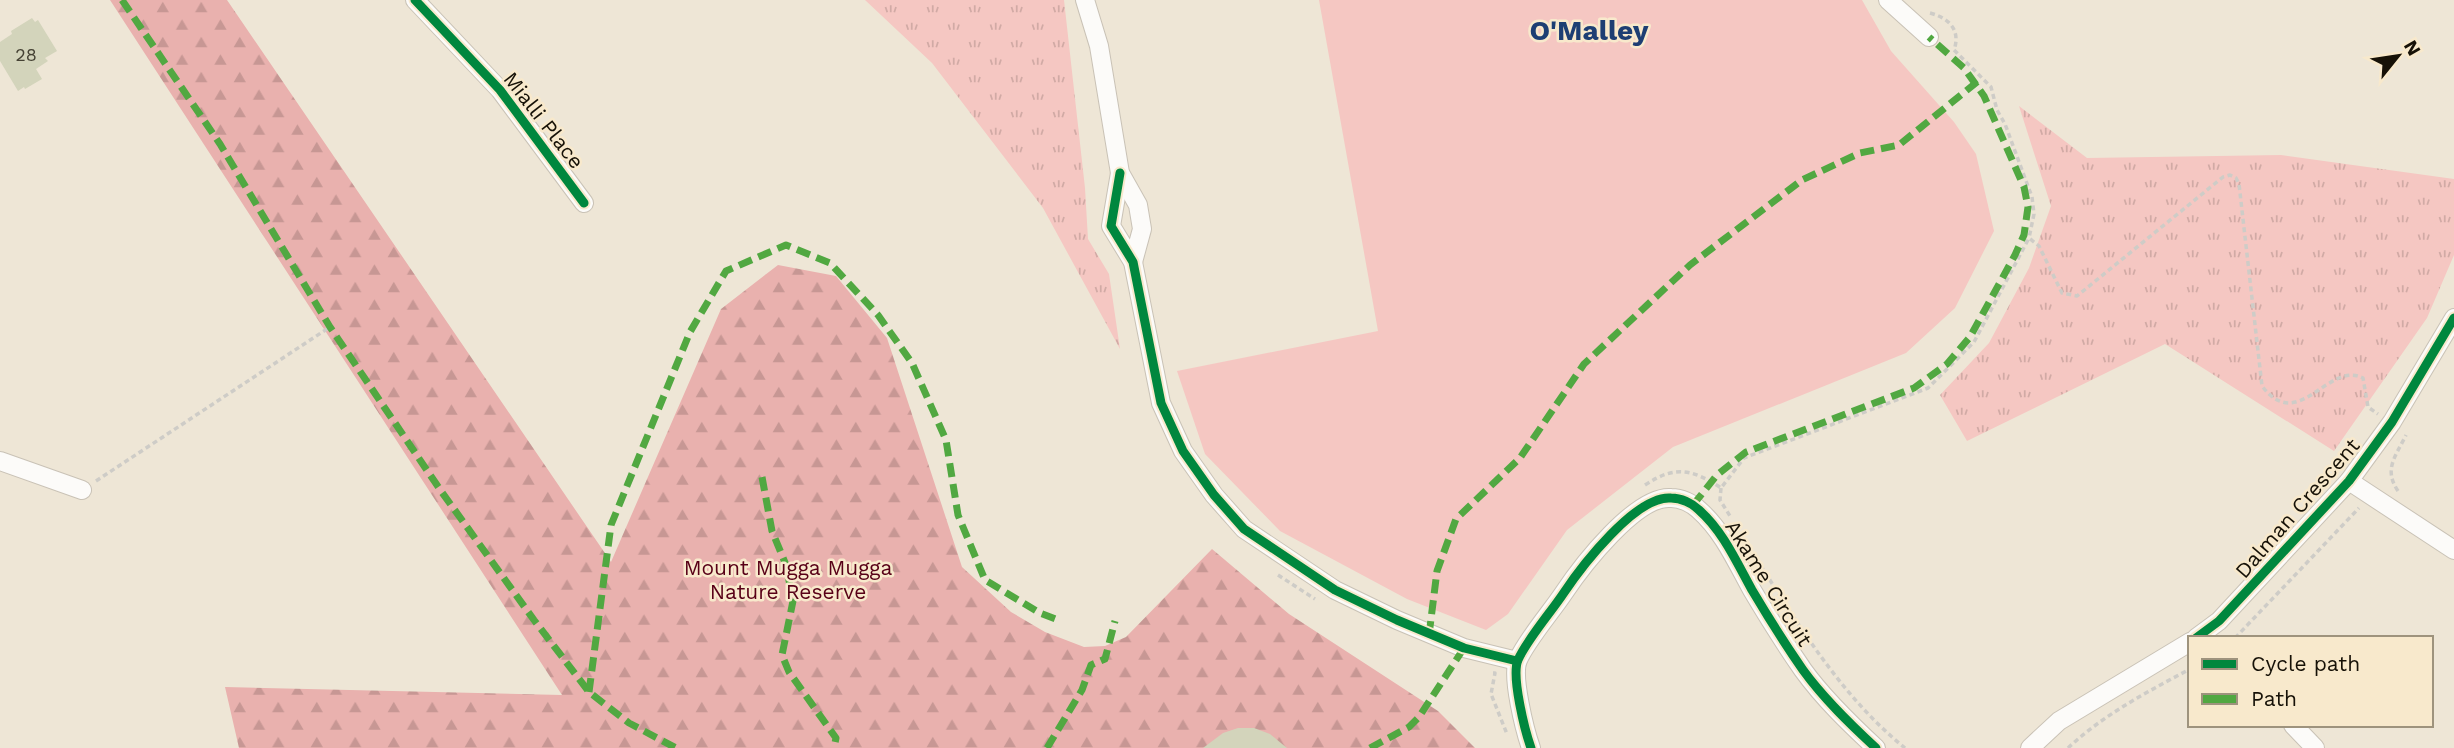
<svg xmlns="http://www.w3.org/2000/svg" width="2454" height="748" viewBox="0 0 2454 748" font-family="'Work Sans',sans-serif">
  <defs>
    <pattern id="forest-firs" width="22" height="20" patternUnits="userSpaceOnUse" patternTransform="scale(1.75)"><rect width="22" height="20" fill="#e9b1ae"/><path d="M5 1l3.5 6h-7zM16 11l3.5 6h-7z" fill="#c79794"/></pattern>
    <pattern id="park-tufts" width="24" height="20" patternUnits="userSpaceOnUse" patternTransform="scale(1.75)"><rect width="24" height="20" fill="#f5c7c2"/><path d="M3 7l-1-3M5 7V3M7 7l1-3M15 17l-1-3M17 17v-4M19 17l1-3" fill="none" stroke="#d1aaa5"/></pattern>
  </defs>
  <rect width="100%" height="100%" fill="#eee6d6"/>
  <path fill="#f5c7c2" d="M1319,0H1862L1891,51L1954,122L1976,154L1994,231L1955,308L1906,353L1673,447L1567,530L1508,614L1486,630L1407,599L1280,531L1205,454L1177,371L1378,331Z"/>
  <path fill="url(#forest-firs)" d="M110,0H227L611,562L721,309L778,265L836,276L887,338L962,567L1011,612L1045,632L1084,647L1105,646L1126,637L1212,549L1289,614L1438,711L1475,748H239L225,687L562,695Z"/>
  <g fill="url(#park-tufts)">
    <path d="M865,0H1064L1085,188L1088,239L1109,274L1120,349L1043,208L932,63Z"/>
    <path d="M2019,106L2087,158L2281,155L2454,179V255L2427,318L2334,451L2165,344L1967,441L1940,395L1989,343L2029,268L2051,206Z"/>
  </g>
  <g fill="#d3d4bb">
    <path d="M32,18L35,22L38,20L57,51L45,58L48,61L36,69L42,79L25,89L24,87L18,91L0,61V42L12,34L11,31Z"/>
    <path d="M1238,728H1254L1270,734L1287,748H1203L1223,733Z"/>
  </g>
  <g fill="none" stroke-linecap="round" stroke-linejoin="round">
    <g stroke="#c9c2b6" stroke-width="20">
      <g id="minor">
        <path d="M415,0L500,90L584,203"/>
        <path d="M1085,0L1099,46L1120,173L1138,205L1142,229L1133,262"/>
        <path d="M1888,0L1929,37"/>
        <path d="M1120,173L1111,226L1133,262L1161,403L1183,451L1214,495L1244,529L1335,590L1397,620L1464,648L1517,661"/>
        <path d="M0,461L82,490"/>
        <path d="M2349,481L2454,550"/>
        <path d="M2196,638L2219,621L2349,481L2392,422L2454,318"/>
        <path d="M2293,725L2315,748"/>
        <path d="M1531,748C1525,731 1511,676 1518,660C1526,641 1551,612 1563,594C1581,567 1636,495 1671,498C1681,498 1692,503 1699,510C1723,531 1737,563 1752,590C1768,617 1785,644 1803,670C1824,699 1850,724 1876,748"/>
        <path d="M2030,748L2059,721L2190,642"/>
      </g>
    </g>
    <g stroke="#ceccc7" stroke-width="3.5" stroke-dasharray="5 3.5" stroke-linecap="butt">
      <path d="M1930,13C1949,18 1961,30 1954,50L1991,87L1997,110L2005,124L2032,197L2034,214L2029,238"/>
      <path d="M96,481L330,327"/>
      <path d="M1645,485C1675,465 1692,469 1721,488L1744,458L1928,388L1974,342L2029,238L2039,246L2062,293L2077,296L2223,177L2230,175L2236,178L2239,184L2262,386C2299,435 2328,360 2363,378L2368,407L2378,414"/>
      <path d="M1721,488L1720,500L1730,516"/>
      <path d="M2398,491C2383,469 2396,456 2406,435"/>
      <path d="M1756,558C1799,626 1842,697 1905,748"/>
      <path d="M1278,575L1315,599"/>
      <path d="M2235,638L2359,508"/>
      <path d="M1493,673H1495L1491,694L1507,734"/>
      <path d="M2068,748C2103,715 2147,692 2190,669"/>
    </g>
    <use href="#minor" stroke="#fcfbf9" stroke-width="18"/>
    <g stroke="#51a841" stroke-width="7" stroke-dasharray="14 7" stroke-linecap="butt">
      <path d="M122,0L220,144L330,327L441,491L534,620L589,692L629,723L676,748"/>
      <path d="M762,477L772,531L786,565L793,601L782,655L789,672L836,738L834,748"/>
      <path d="M1693,505L1717,475L1746,452L1914,388L1947,364L1970,337L2015,255L2024,235L2028,207L2024,187L1984,96L1964,68L1929,37"/>
      <path d="M1429,635L1437,571L1456,519L1520,458L1584,364L1690,265L1802,180L1860,153L1899,145L1982,78"/>
      <path d="M589,692L611,525L690,332L726,271L786,245L830,263L878,315L912,363L946,440L958,515L985,580L1040,613L1061,621"/>
      <path d="M1047,748L1082,690L1091,665L1105,659L1115,621"/>
      <path d="M1370,748L1409,727L1419,717L1464,648"/>
    </g>
    <g stroke="#f8e9cc" stroke-width="13">
      <g id="cycleway">
        <path d="M415,0L500,90L584,203"/>
        <path d="M1120,173L1111,226L1133,262L1161,403L1183,451L1214,495L1244,529L1335,590L1397,620L1464,648L1517,661"/>
        <path d="M2196,638L2219,621L2349,481L2392,422L2454,318"/>
        <path d="M1531,748C1525,731 1511,676 1518,660C1526,641 1551,612 1563,594C1581,567 1636,495 1671,498C1681,498 1692,503 1699,510C1723,531 1737,563 1752,590C1768,617 1785,644 1803,670C1824,699 1850,724 1876,748"/>
      </g>
    </g>
    <use href="#cycleway" stroke="#00873e" stroke-width="9"/>
  </g>
  <g text-anchor="middle" dominant-baseline="central" stroke-width="5" stroke-linejoin="round" paint-order="stroke">
    <g font-size="18" fill="#454234">
      <text x="26" y="54">28</text>
    </g>
    <g font-size="21" fill="#161107" stroke="#f8e9cc">
      <text transform="translate(544 120) rotate(52)">Mialli Place</text>
      <text transform="translate(2297 508) rotate(-49)">Dalman Crescent</text>
      <text transform="translate(1769 583) rotate(58)">Akame Circuit</text>
    </g>
    <g font-size="21" fill="#580017" stroke="#f8e9cc">
      <text x="788" y="567">Mount Mugga Mugga<tspan x="788" dy="24">Nature Reserve</tspan></text>
    </g>
    <g font-size="28" font-weight="bold" fill="#1d3e73" stroke="#f8e9cc">
      <text x="1589" y="30">O'Malley</text>
    </g>
  </g>
  <rect x="2188" y="636" width="245" height="91" fill="#f8e9cc" stroke="#9e937d" stroke-width="2"/>
  <rect x="2202" y="659" width="35" height="10" fill="#00873e" stroke="#9e937d" stroke-width="2"/>
  <text x="2251" y="671" font-size="21" fill="#161107">Cycle path</text>
  <rect x="2202" y="694" width="35" height="10" fill="#51a841" stroke="#9e937d" stroke-width="2"/>
  <text x="2251" y="706" font-size="21" fill="#161107">Path</text>
  <g transform="translate(2398 56) rotate(60)" stroke="#f8e9cc" stroke-width="5" paint-order="stroke">
  <path d="M0-5L12 26L0 18L-12 26Z" fill="#161107"/>
  <text y="-10" font-size="19" font-weight="bold" text-anchor="middle" fill="#161107">N</text>
  </g>
</svg>
